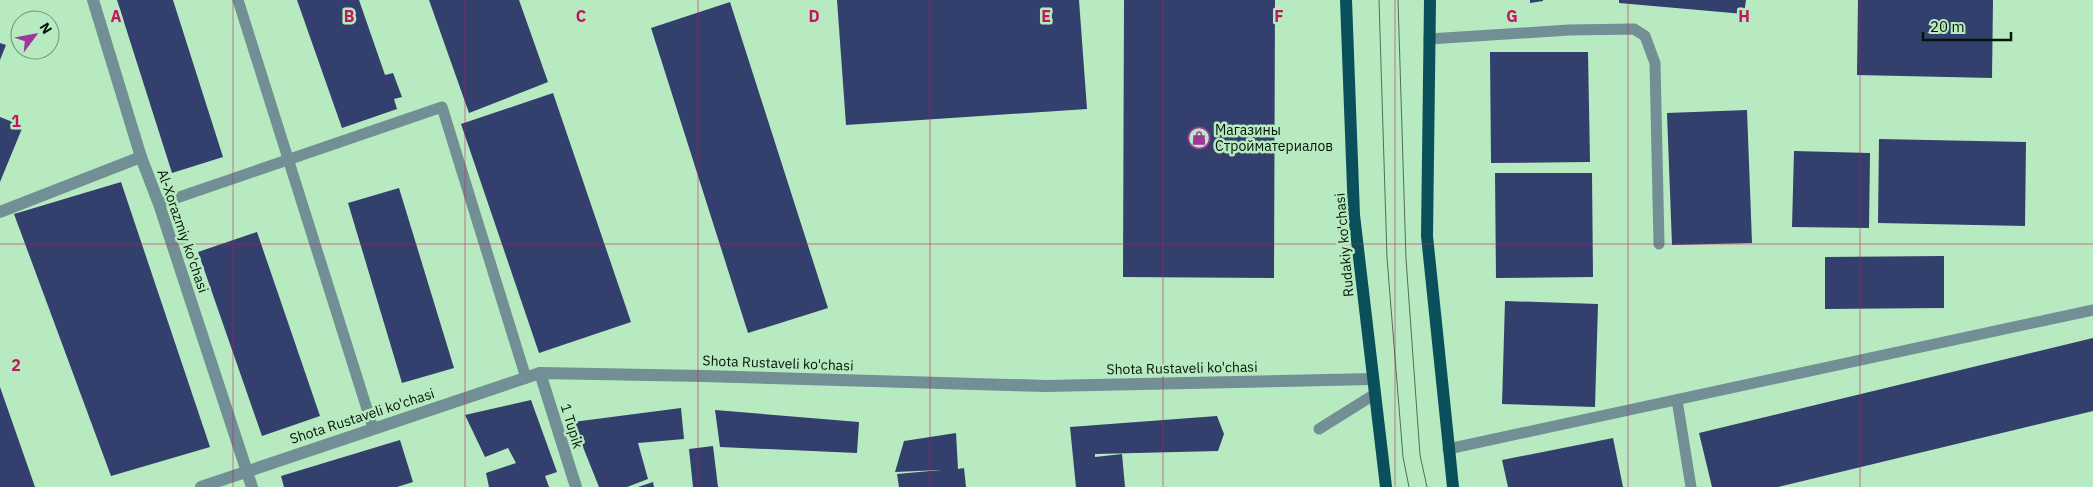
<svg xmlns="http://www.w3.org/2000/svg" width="2093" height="487" viewBox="0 0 2093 487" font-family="'IBM Plex Sans',sans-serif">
  <rect width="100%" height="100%" fill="#b7eac1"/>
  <g fill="#333f6c">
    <path d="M117,0H173L223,157L172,173Z"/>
    <path d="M297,0H359L385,75L393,73L402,97L394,99L397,109L342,128Z"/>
    <path d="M429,0H519L548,82L469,113Z"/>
    <path d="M837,0H1079L1087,109L846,125Z"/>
    <path d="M1124,0H1275L1274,278L1123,277Z"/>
    <path d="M1530,0H1543V1L1530,3Z"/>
    <path d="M1619,0H1746L1744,14L1619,3Z"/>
    <path d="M1858,0H1993L1992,78L1857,75Z"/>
    <path d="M730,2L828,308L748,333L651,28Z"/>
    <path d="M0,43L6,45L0,60Z"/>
    <path d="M1490,52H1588L1590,162L1491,163Z"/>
    <path d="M553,93L631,322L539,353L461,124Z"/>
    <path d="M1747,110L1752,243L1672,245L1667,113Z"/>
    <path d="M0,117L23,126L0,182Z"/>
    <path d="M1879,139L2026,142L2025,226L1878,223Z"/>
    <path d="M1794,151L1870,153L1869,228L1792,227Z"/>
    <path d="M1495,173H1592L1593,277L1496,278Z"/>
    <path d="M121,182L210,447L111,476L14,214Z"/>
    <path d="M399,188L454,368L402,383L348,203Z"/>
    <path d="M257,232L320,416L262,436L198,252Z"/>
    <path d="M1944,256V308L1825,309V257Z"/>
    <path d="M1505,301L1598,304L1595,407L1502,404Z"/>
    <path d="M2093,338V411L1778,487H1712L1699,433Z"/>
    <path d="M0,387L35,487H0Z"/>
    <path d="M531,400L557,472L545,476L549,487H489L486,473L516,463L508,448L485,457L465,415Z"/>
    <path d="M681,408L684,439L638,443L648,479L627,487H599L573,422Z"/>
    <path d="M715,410L859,422L857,453L720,447Z"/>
    <path d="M1217,416L1224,434L1218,451L1095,454V457L1122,454L1125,487H1076L1070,427Z"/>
    <path d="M956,433L958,469L964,468L966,487H899L897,474L941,470L895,472L904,441Z"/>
    <path d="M1613,438L1623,487H1508L1502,460Z"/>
    <path d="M400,440L413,482L397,487H284L281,476Z"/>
    <path d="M713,446L718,487H693L689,449Z"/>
    <path d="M653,482L654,487H638Z"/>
  </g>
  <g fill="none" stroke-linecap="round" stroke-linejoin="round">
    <g stroke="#718f95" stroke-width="11">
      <path d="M238,0L373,428"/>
      <path d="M1429,39L1569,30L1634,29L1645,36L1655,63L1659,244"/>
      <path d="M159,204L442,107L526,378"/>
      <path d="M1677,400L1691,487"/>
      <path d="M1319,429L1375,394"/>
      <path d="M1448,449L2093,310"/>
    </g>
    <g stroke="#718f95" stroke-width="12">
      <path d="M93,0L141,157L159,204L252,487"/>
      <path d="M0,212L141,157"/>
      <path d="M540,373L576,487"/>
    </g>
    <path stroke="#718f95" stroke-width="12" d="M201,487L540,373L704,376L1046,386L1372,379"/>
    <g stroke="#09505b" stroke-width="12">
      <path d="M1346,0L1354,215L1386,487"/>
      <path d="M1430,0L1427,236L1453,487"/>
    </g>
    <g stroke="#4f6f56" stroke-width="1">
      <path d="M1379,0L1387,258L1403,457L1409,487"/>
      <path d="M1398,0L1406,259L1420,455L1427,487"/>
    </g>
  </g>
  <path fill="none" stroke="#c2185b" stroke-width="1" stroke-opacity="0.55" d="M233,0V487M465,0V487M698,0V487M930,0V487M1163,0V487M1395,0V487M1628,0V487M1860,0V487M0,244H2093"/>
  <defs>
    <g id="shop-ring" transform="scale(1.125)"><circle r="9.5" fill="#b7eac1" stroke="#9f3699" stroke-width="1.5"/><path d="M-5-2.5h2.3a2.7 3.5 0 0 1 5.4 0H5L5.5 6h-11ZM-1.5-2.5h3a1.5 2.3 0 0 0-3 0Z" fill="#9f3699"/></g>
  </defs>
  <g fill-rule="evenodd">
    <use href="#shop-ring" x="1199" y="138"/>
  </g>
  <g text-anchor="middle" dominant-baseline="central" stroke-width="5" stroke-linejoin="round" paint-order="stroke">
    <g font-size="14" fill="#031507" stroke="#b7eac1" text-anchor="start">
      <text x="1215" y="130">Магазины<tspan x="1215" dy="16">Стройматериалов</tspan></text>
    </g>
    <g font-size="14" fill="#031507" stroke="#b7eac1">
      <text transform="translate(183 231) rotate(71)">Al-Xorazmiy ko'chasi</text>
      <text transform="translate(1344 245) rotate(-95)">Rudakiy ko'chasi</text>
      <text transform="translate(778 363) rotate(2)">Shota Rustaveli ko'chasi</text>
      <text transform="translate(1182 368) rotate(-1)">Shota Rustaveli ko'chasi</text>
      <text transform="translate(362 416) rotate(-18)">Shota Rustaveli ko'chasi</text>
      <text transform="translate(572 426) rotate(73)">1 Tupik</text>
    </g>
  </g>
  <g font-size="16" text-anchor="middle" font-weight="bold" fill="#c2185b" stroke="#b7eac1" stroke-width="5" stroke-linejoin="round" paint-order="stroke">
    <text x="116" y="22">A</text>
    <text x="349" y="22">B</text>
    <text x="581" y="22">C</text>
    <text x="814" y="22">D</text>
    <text x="1046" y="22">E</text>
    <text x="1279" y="22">F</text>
    <text x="1512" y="22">G</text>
    <text x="1744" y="22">H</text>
    <text x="16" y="127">1</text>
    <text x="16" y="371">2</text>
  </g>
  <g transform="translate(35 35) rotate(58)"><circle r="24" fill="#b7eac1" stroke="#6f9577"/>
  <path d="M0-4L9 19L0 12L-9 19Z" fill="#9f3699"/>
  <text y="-8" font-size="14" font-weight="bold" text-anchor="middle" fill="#031507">N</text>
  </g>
  <path d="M1923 32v8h88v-8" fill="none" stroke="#031507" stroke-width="2.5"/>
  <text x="1930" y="32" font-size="15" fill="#031507" stroke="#b7eac1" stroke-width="4" paint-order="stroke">20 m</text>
</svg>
